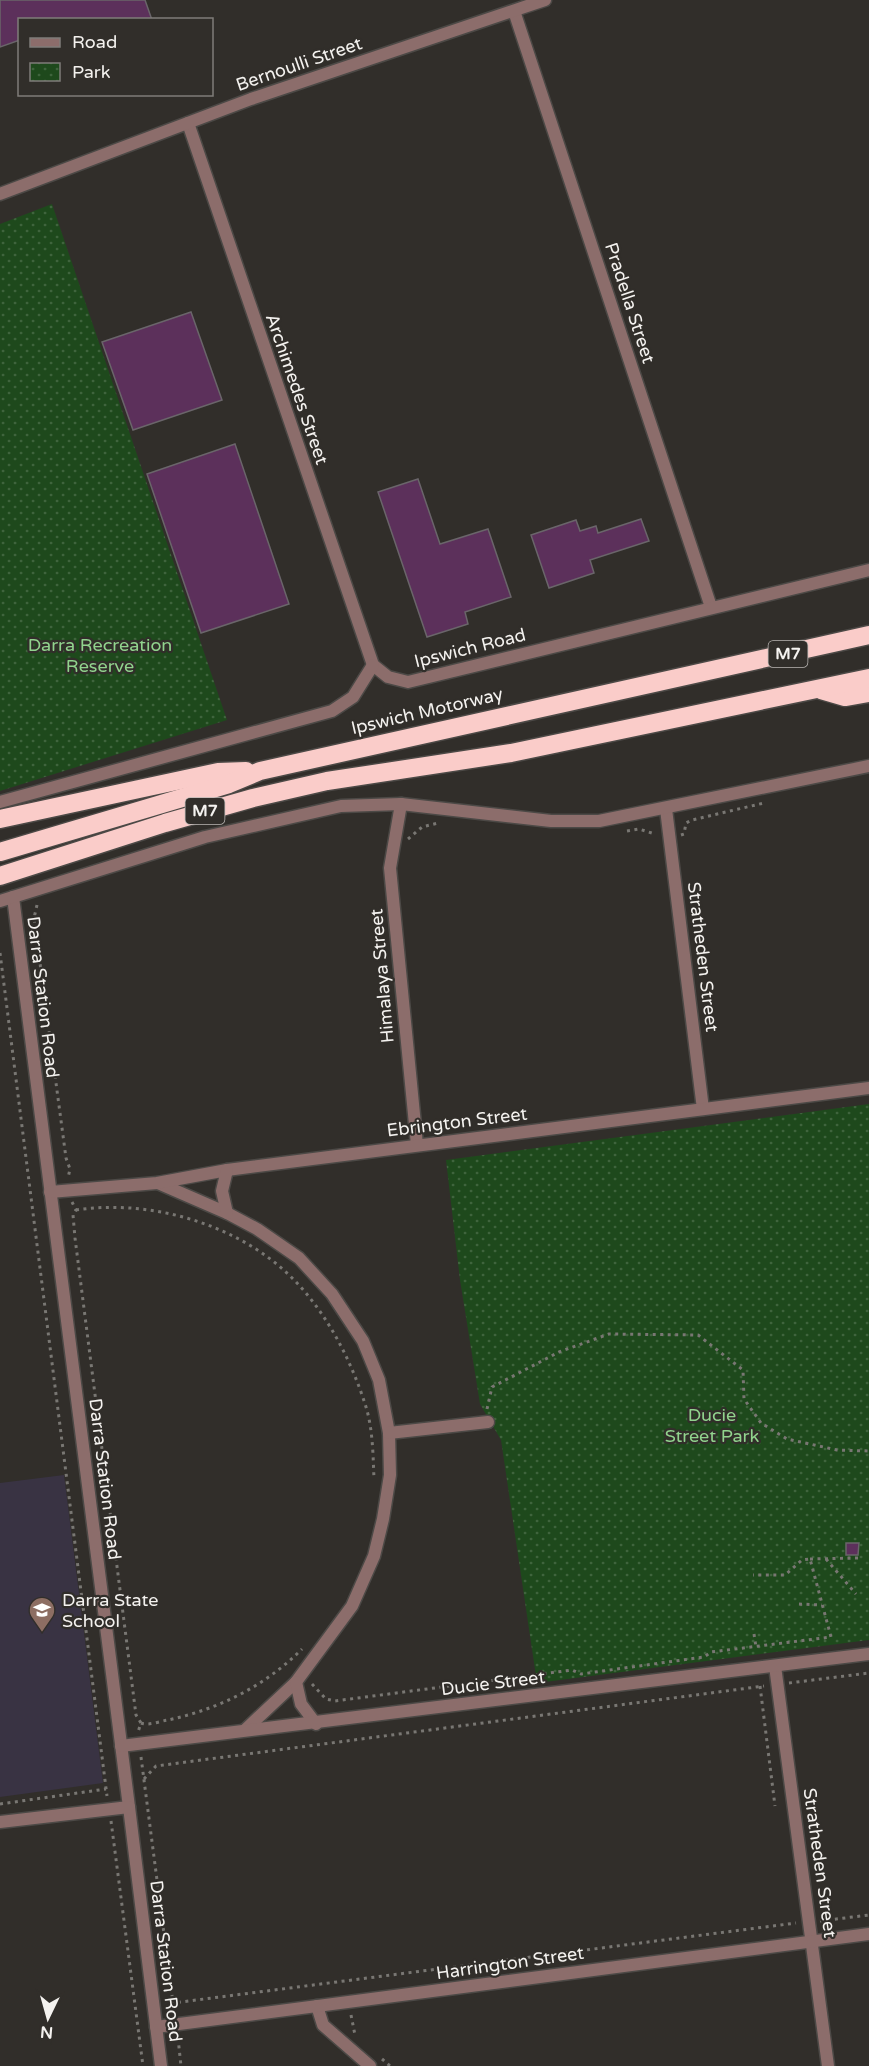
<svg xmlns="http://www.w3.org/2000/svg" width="869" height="2066" viewBox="0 0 869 2066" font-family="'Varela Round',sans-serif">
  <defs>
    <pattern id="park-dots" width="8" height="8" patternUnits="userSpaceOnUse" patternTransform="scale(1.5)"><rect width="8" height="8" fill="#1e491c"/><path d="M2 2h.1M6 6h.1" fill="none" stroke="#3f643d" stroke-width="1.8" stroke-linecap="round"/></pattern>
  </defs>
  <rect width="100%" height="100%" fill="#312e2a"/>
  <path fill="#393343" d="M64,1475L103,1783L0,1797V1483Z"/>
  <g fill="url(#park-dots)">
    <path d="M52,204L227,720L0,791V224Z"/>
    <path d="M869,1104V1640L537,1683L501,1440L480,1404L460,1280L446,1160Z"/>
  </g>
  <g fill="#5c305b" stroke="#6a656a" stroke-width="1.5">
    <path d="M0,0H145L152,20H20V40L0,47Z"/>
    <path d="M191,312L222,400L133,430L102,342Z"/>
    <path d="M235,444L289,604L201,633L147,474Z"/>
    <path d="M418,479L440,544L488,529L511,597L465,612L468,624L427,637L378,492Z"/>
    <path d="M641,519L649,541L590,560L594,573L549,588L531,535L576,520L580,531L596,526L598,533Z"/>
    <path d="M846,1543H859L858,1555H846Z"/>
  </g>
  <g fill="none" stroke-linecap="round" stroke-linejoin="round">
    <g stroke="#4c4946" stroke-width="15">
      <g id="minor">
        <path d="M514,11L711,607"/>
        <path d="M188,123L373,665"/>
        <path d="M0,194L251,99L545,0"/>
        <path d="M373,665L388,677L408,682L869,570"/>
        <path d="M0,802L332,711L353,697L373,665"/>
        <path d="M401,804L390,868L417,1145"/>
        <path d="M666,809L703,1109"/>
        <path d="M13,897L129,1807"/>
        <path d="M0,901L205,837L341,806L401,804L551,821H599L869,766"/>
        <path d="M158,1183L227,1213L257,1229L299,1258L332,1294L363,1341L379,1380L389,1433L390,1475L383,1519L374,1556L352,1606L296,1682L246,1729"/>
        <path d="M50,1192L157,1183L227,1170L869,1088"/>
        <path d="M227,1213L222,1191L227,1170"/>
        <path d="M389,1433L488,1422"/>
        <path d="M775,1666L828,2066"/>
        <path d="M296,1682L301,1704L316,1724"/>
        <path d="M121,1746L869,1654"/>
        <path d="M317,2006L323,2025L370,2066"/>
        <path d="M156,2027L869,1934"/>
      </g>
    </g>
    <g stroke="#4c4946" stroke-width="15">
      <path id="tertiary" d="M0,1822L129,1807L161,2066"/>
    </g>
    <g stroke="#4c4946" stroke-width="21">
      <g id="motorway">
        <path d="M821,690L845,697L869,693"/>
        <path d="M0,819L218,772L246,771"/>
        <path d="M0,852L229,784L260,771L869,635"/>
        <path d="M0,876L165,823L253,798L327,781L511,753L869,678"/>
      </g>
    </g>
    <g stroke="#797773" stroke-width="3" stroke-dasharray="3 4.5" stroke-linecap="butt">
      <path d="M627,831L639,829L655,834"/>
      <path d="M681,835L684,834L686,823L692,820L764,803"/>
      <path d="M408,839L422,827L438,823"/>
      <path d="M37,905L34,918L66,1158L70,1169L68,1178"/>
      <path d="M0,953L107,1796"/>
      <path d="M72,1202L76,1210L73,1215L75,1238L136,1715L141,1723L138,1732"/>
      <path d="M76,1210C149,1199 234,1223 288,1274C325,1309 351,1359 366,1407C373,1430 373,1456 374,1479"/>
      <path d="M487,1409L492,1387L559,1352L609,1334L698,1335L743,1370L744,1399L761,1423L787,1439L837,1450L869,1451"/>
      <path d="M810,1559L858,1558"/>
      <path d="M826,1559L856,1594"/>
      <path d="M799,1604L822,1605"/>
      <path d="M754,1634L756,1647"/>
      <path d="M789,1683L869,1673"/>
      <path d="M312,1684L326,1699L335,1701L572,1670L581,1674L704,1657L711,1652L831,1637L810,1559L802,1560L785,1575H753"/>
      <path d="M760,1686L775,1806"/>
      <path d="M141,1723C149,1726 160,1721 168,1720C219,1709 265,1686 302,1649"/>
      <path d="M141,1757L173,2003"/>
      <path d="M144,1779L156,1766L764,1686"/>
      <path d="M0,1804L106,1789"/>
      <path d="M111,1821L143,2066"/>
      <path d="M820,1921L869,1915"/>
      <path d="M174,2013L173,2003L796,1923"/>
      <path d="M351,2015L355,2035"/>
      <path d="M178,2038L181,2066"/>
      <path d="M382,2059L390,2066"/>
    </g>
    <use href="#minor" stroke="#8c6d6b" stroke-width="12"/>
    <use href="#tertiary" stroke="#8c6d6b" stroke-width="12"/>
    <use href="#motorway" stroke="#faccc9" stroke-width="18"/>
  </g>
  <defs>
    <g id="school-pin" transform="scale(1.35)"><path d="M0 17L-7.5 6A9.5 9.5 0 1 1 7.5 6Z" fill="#8d6e63" stroke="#312e2a"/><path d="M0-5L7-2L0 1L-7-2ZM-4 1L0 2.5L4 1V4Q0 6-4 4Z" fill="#fff"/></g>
  </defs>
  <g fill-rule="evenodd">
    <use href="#school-pin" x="42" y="1610"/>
  </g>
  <g text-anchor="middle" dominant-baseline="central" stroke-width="4.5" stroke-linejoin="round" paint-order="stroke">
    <g fill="#312e2a" stroke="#bab7b4" stroke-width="1.5">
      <rect x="768.5" y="641" width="39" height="26" rx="4.5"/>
      <rect x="185.5" y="798" width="39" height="26" rx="4.5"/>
    </g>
    <g font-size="16" font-weight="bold" fill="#f4f2ef">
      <text x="788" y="654">M7</text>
      <text x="205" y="811">M7</text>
    </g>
    <g font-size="18" fill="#f4f2ef" stroke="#312e2a">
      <text transform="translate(299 64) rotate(-19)">Bernoulli Street</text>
      <text transform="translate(630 303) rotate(72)">Pradella Street</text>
      <text transform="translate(297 389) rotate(71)">Archimedes Street</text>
      <text transform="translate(470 648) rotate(-14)">Ipswich Road</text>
      <text transform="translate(427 711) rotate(-13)">Ipswich Motorway</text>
      <text transform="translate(703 957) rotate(83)">Stratheden Street</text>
      <text transform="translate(382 976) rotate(-95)">Himalaya Street</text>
      <text transform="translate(43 997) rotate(83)">Darra Station Road</text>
      <text transform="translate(457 1122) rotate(-7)">Ebrington Street</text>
      <text transform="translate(105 1479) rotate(83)">Darra Station Road</text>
      <text transform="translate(493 1683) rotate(-7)">Ducie Street</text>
      <text transform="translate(820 1863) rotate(82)">Stratheden Street</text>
      <text transform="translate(166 1961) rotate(83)">Darra Station Road</text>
      <text transform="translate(510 1963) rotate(-8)">Harrington Street</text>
    </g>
    <g font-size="18" fill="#91d38d" stroke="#312e2a">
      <text x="100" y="645">Darra Recreation<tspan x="100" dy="21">Reserve</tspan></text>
      <text x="712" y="1415">Ducie<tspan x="712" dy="21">Street Park</tspan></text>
    </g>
    <g font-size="18" fill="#f4f2ef" stroke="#312e2a" text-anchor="start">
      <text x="62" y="1600">Darra State<tspan x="62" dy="21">School</tspan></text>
    </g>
  </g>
  <rect x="18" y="18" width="195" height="78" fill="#312e2a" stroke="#7f7c79" stroke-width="1.5"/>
  <rect x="30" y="38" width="30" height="9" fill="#8c6d6b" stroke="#7f7c79" stroke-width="1.5"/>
  <text x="72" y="48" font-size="18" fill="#f4f2ef">Road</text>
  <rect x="30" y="63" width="30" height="18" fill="url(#park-dots)" stroke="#7f7c79" stroke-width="1.5"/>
  <text x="72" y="78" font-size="18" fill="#f4f2ef">Park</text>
  <g transform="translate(48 2018) rotate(185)" stroke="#312e2a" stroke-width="4.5" paint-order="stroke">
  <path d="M0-4.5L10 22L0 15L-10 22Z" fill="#f4f2ef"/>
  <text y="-9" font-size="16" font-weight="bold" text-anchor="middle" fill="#f4f2ef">N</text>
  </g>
</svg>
